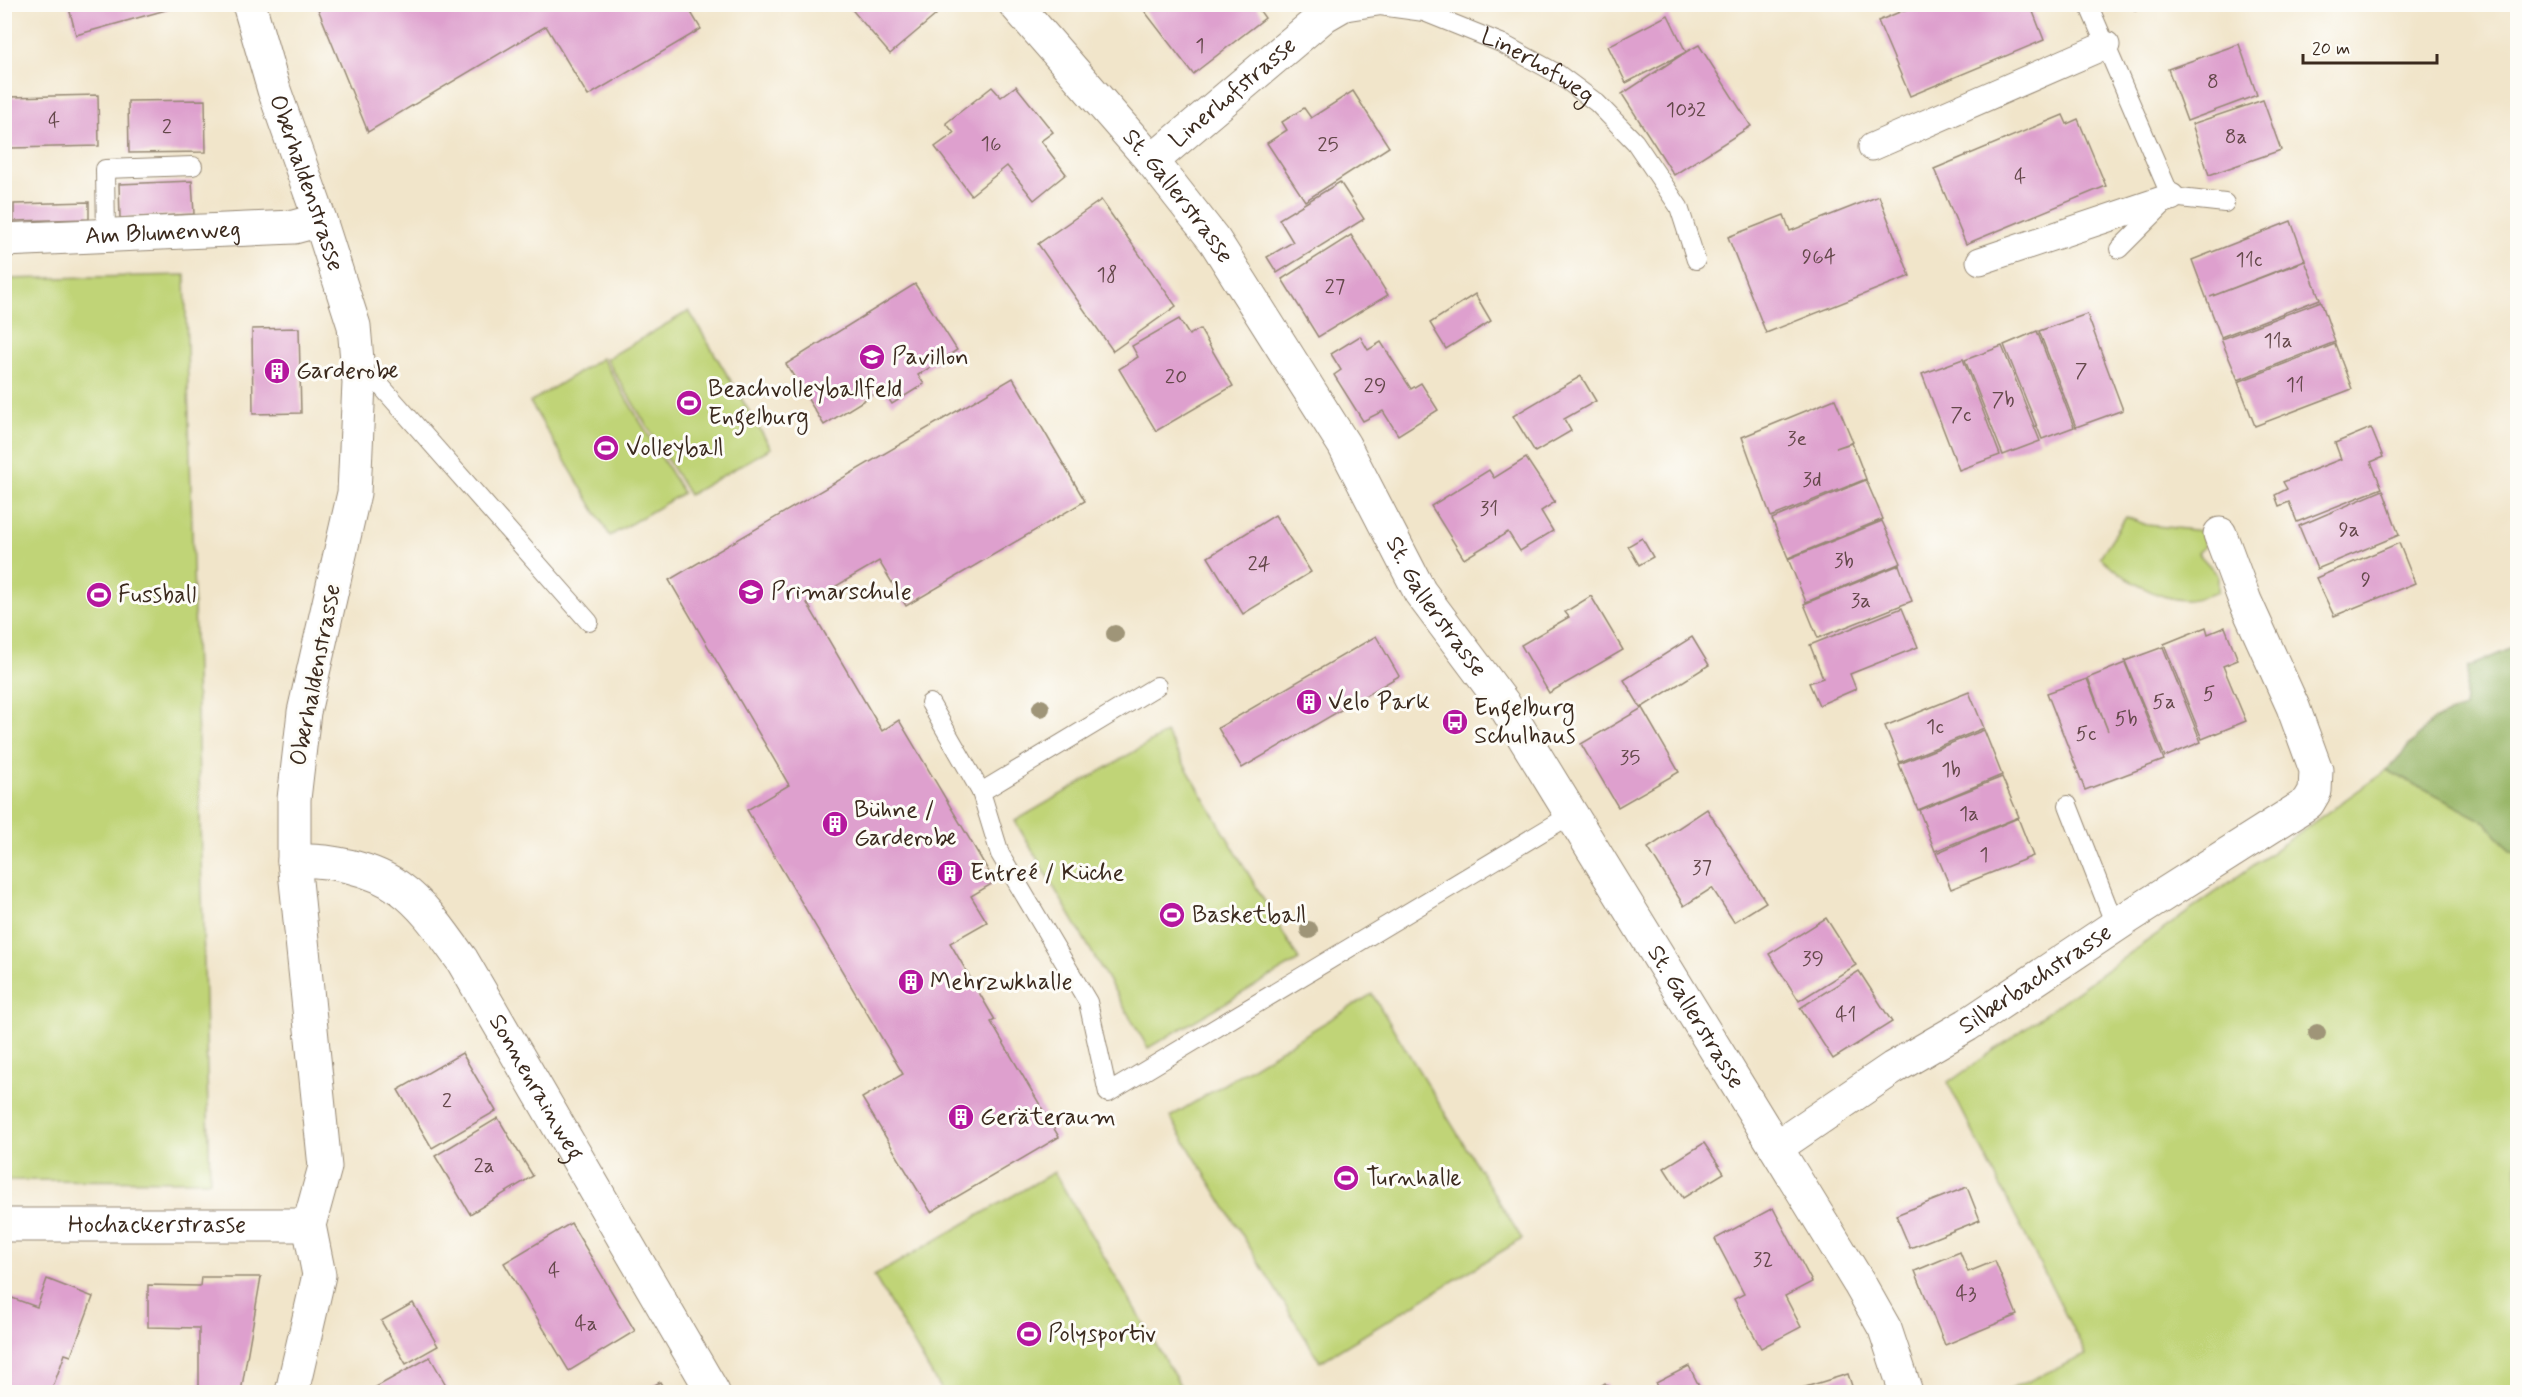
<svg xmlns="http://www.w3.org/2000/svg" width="2522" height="1397" viewBox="0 0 2522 1397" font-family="Mynerve,sans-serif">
  <rect width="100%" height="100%" fill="#fdfcf7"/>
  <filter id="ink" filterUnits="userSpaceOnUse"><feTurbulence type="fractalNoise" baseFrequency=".0167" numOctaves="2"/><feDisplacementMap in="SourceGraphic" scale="12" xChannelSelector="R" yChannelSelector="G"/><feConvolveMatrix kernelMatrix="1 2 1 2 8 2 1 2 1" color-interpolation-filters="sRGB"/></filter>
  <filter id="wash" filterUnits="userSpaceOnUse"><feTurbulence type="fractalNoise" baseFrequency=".008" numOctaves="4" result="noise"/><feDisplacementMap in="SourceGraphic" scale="24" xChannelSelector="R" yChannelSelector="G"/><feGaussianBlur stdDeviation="1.35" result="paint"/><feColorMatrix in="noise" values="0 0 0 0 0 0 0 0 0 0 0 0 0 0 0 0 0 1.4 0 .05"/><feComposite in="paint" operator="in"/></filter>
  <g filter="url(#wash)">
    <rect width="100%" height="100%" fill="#f1e5ca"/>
    <g fill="#c0d477" stroke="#7e7f4a" stroke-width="1.5">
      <path d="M185,275L210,1181L5,1180V279Z"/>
      <path d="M689,311L771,448L689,495L606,359Z"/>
      <path d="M602,358L683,493L610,536L530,402Z"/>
      <path d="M2126,517L2147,525L2202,531L2205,546L2198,553L2218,575V592C2208,595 2196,600 2186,600C2153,599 2123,577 2100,557Z"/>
      <path d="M1166,733L1299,960L1148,1048L1015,821Z"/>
      <path d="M2387,770L2486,822L2511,852L2517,853V1392H2004L2086,1355L1948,1083Z"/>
      <path d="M1372,994L1522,1239L1320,1362L1170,1117Z"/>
      <path d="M1054,1172L1184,1392H942L874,1276Z"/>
    </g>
    <path fill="#98b668" stroke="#6a7043" stroke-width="1.5" d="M2517,646L2518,852L2517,853L2511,852L2486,822L2387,770L2433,720L2464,708L2468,667Z"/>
    <g id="blocks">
      <g fill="#dea0ce">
        <path d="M68,4H184V5L76,35Z"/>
        <path d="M316,4H686L701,29L588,96L546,26L368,132Z"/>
        <path d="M1139,4H1255L1265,18L1193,74Z"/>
        <path d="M1919,4H2030L2044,40L1910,96L1878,21Z"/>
        <path d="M2132,4H2153V5L2135,11Z"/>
        <path d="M848,5H927L936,15L890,54Z"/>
        <path d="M1668,15L1686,52L1699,45L1751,126L1674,175L1622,94L1686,52L1626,83L1608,46Z"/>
        <path d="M2239,44L2257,95L2187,121L2168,69Z"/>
        <path d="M1016,86L1053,132L1041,141L1066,174L1034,200L1007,166L971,195L935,147L954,133L946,123L992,87L1001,97Z"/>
        <path d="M1353,91L1389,147L1305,201L1267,143L1287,130L1282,122L1304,108L1311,118Z"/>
        <path d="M98,95L99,146L11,148L9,97Z"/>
        <path d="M205,100L206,152L129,153L128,101Z"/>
        <path d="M2263,100L2281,150L2209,175L2192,124Z"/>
        <path d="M2063,115L2067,124L2078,119L2106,186L1966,244L1934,169Z"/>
        <path d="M192,181L194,214L120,218L119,184Z"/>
        <path d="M1340,182L1364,219L1277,273L1267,257L1293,242L1279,219Z"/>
        <path d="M1879,196L1910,276L1766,333L1728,237L1784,215L1790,231Z"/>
        <path d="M1101,200L1176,306L1113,351L1038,244Z"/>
        <path d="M89,202V219L14,221V204Z"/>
        <path d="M2291,221L2305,260L2210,297L2305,261L2320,299L2221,337L2192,260Z"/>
        <path d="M1351,235L1388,295L1318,337L1282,279Z"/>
        <path d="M915,284L957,350L918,375L924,384L892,404L882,389L824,425L786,364Z"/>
        <path d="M1475,294L1491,321L1446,349L1430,323Z"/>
        <path d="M2321,301L2335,342L2238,380L2221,339Z"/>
        <path d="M2087,314L2123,410L2076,427L2039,331Z"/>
        <path d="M1179,319L1189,335L1200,329L1233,386L1156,431L1119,369L1138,357L1132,346Z"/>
        <path d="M299,328L301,413L253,414L252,329Z"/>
        <path d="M2037,331L2074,427L2042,439L2004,345Z"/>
        <path d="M1360,336L1368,350L1381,342L1411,389L1421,383L1438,410L1398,435L1383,411L1363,421L1334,375L1341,370L1331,354Z"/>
        <path d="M2335,344L2352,389L2255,426L2238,382Z"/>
        <path d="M2002,346L2040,441L2003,455L1965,360Z"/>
        <path d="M1963,359L2000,455L1959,470L1922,374Z"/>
        <path d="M1581,376L1596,401L1564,419L1571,431L1535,452L1513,416Z"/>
        <path d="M1013,378L1085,501L906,606L879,561L807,603L882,731L899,720L995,882L971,896L987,922L950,943L995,1020L991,1022L1059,1137L931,1212L862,1098L903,1074L747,810L789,785L669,580Z"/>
        <path d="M1835,399L1853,442L1836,448L1852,443L1866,479L1771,517L1742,437Z"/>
        <path d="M2371,428L2383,457L2371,462L2382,488L2297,522L2289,502L2279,506L2275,495L2287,489L2283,482L2341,459L2335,443Z"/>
        <path d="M1526,458L1555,502L1541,511L1553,531L1520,551L1508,532L1464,559L1431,506L1489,470L1494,478Z"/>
        <path d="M1866,480L1883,519L1788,558L1772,519Z"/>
        <path d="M2383,490L2399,535L2317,569L2299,526Z"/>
        <path d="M1275,515L1311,572L1243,614L1208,557Z"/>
        <path d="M1882,521L1901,563L1806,602L1788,559Z"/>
        <path d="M1642,538L1653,557L1639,565L1628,546Z"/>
        <path d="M2399,543L2415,583L2334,616L2316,578Z"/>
        <path d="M1899,565L1912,601L1818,638L1804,604Z"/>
        <path d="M1591,596L1623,650L1549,693L1521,645L1569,617L1565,612Z"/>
        <path d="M1902,608L1918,647L1850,674L1856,689L1819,705L1809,683L1823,678L1810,645Z"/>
        <path d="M2206,627L2208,634L2225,627L2238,660L2223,666L2246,721L2202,739L2164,644Z"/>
        <path d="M1376,636L1399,676L1242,768L1218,728Z"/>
        <path d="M1692,637L1709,665L1641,708L1624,680Z"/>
        <path d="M2163,647L2201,742L2165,757L2125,661Z"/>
        <path d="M2125,663L2164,760L2085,790L2047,693L2087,679L2108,731L2088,678Z"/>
        <path d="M1969,692L1984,728L1900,762L1885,726Z"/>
        <path d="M1642,708L1679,772L1618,807L1581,744Z"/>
        <path d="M1984,730L2002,775L1918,810L1899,764Z"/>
        <path d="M2002,777L2019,817L1935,851L1919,810Z"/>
        <path d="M1707,809L1766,902L1734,922L1712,888L1684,906L1648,848Z"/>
        <path d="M2018,818L2033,856L1951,889L1936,853Z"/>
        <path d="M1826,918L1856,965L1799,1001L1769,954Z"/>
        <path d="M1859,971L1892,1022L1833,1059L1800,1008Z"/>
        <path d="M462,1053L496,1111L432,1148L398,1090Z"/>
        <path d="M498,1118L533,1176L470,1214L435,1156Z"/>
        <path d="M1704,1143L1724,1173L1683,1198L1664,1168Z"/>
        <path d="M1967,1187L1980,1220L1910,1248L1896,1215Z"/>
        <path d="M1773,1208L1812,1282L1785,1296L1801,1327L1761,1348L1734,1299L1744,1294L1715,1239Z"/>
        <path d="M571,1223L635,1331L569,1371L504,1263Z"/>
        <path d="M1960,1252L1968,1272L1995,1261L2017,1315L1945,1345L1915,1271Z"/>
        <path d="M201,1277H261L241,1392H199V1328L148,1327V1285L200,1286Z"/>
        <path d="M47,1279L93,1297L71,1356L65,1354L51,1392H4V1295L37,1307Z"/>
        <path d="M413,1303L438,1346L406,1364L381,1321Z"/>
        <path d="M430,1357L450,1392H367Z"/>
        <path d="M1689,1366L1700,1388L1691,1392H1661L1656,1383Z"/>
        <path d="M1848,1374L1854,1392H1789Z"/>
        <path d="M660,1382L666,1392H642Z"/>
        <path d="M1605,1383L1612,1392H1592Z"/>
      </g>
    </g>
  </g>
  <g filter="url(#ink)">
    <use href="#blocks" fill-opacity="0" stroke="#968874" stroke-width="1.5"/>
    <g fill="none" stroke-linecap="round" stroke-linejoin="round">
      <g stroke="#968874" stroke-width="20">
        <g id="service">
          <path d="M2088,4L2171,197L2119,249"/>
          <path id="s1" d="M1335,13L1380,6L1424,12L1501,43L1558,74L1597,103L1635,142L1679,207L1696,260"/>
          <path d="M2171,197L2225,203"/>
          <path d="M106,235L105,169L193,166"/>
          <path d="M359,383L380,385L589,622"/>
          <path d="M1157,686L981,792L1000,854L1088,1002L1108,1093L1572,814"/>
          <path d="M930,703L981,792"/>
          <path d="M2068,805L2115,925"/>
        </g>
      </g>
      <g stroke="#968874" stroke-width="29">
        <g id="pedestrian">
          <path d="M1872,147L2106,45"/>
          <path d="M1980,261L2171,197"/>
        </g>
      </g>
      <g stroke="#968874" stroke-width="35">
        <g id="minor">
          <path id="s2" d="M249,4L274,90L320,220L354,326L359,383L354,493L304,712L294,799V861L325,1167L309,1225L319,1275L292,1392"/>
          <path id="s3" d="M1152,161L1325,15L1344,4"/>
          <path id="s4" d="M4,240L294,227L320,220"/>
          <path id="s5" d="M294,861C328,859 373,868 401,889C426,907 444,936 462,960L713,1392"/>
          <path id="s6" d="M1777,1147L1893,1068L1967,1025L2130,916L2308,803L2315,791L2316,770L2293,707L2245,601L2220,534"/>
          <path id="s7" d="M4,1225H309"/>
        </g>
      </g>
      <g stroke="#968874" stroke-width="35">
        <g id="tertiary">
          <path id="s8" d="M1015,4L1152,161L1215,241L1344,445L1420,592L1503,703L1859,1283L1885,1329L1906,1392"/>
        </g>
      </g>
      <use href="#service" stroke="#fff" stroke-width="18"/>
      <use href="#pedestrian" stroke="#fff" stroke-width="27"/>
      <use href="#minor" stroke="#fff" stroke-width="33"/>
      <use href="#tertiary" stroke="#fff" stroke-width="33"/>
    </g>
    <g fill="#9f9578">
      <circle cx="1115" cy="634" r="9"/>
      <circle cx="1041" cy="708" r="9"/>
      <circle cx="1309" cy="930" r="9"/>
      <circle cx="2317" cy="1033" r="9"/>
    </g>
  </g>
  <defs>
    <g id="school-disc" transform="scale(1.35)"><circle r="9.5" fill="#b5179e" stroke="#fdfcf7"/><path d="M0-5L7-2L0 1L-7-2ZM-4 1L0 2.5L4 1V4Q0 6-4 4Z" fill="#fff"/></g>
    <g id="building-disc" transform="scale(1.35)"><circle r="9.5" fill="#b5179e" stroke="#fdfcf7"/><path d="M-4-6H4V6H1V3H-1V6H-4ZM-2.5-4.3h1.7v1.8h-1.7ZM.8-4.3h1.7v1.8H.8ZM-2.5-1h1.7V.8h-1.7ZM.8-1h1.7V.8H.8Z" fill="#fff"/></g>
    <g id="stadium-disc" transform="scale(1.35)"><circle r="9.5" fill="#b5179e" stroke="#fdfcf7"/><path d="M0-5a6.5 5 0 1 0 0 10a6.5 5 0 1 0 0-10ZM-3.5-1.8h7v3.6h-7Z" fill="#fff"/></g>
    <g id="bus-disc" transform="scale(1.35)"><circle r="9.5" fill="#b5179e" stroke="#fdfcf7"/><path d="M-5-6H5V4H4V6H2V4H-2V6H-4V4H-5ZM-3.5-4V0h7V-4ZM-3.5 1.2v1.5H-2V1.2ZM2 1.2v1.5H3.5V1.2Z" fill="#fff"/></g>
  </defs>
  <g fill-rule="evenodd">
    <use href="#school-disc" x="872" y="357"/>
    <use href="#building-disc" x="277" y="371"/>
    <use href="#stadium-disc" x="689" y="403"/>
    <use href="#stadium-disc" x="606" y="448"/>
    <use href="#school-disc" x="751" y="592"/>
    <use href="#stadium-disc" x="99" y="595"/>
    <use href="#building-disc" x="1309" y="702"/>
    <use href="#bus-disc" x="1455" y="722"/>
    <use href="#building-disc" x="835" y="824"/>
    <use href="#building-disc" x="950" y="873"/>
    <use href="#stadium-disc" x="1172" y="915"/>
    <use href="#building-disc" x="911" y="982"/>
    <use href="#building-disc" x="961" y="1117"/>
    <use href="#stadium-disc" x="1346" y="1178"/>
    <use href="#stadium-disc" x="1029" y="1334"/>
  </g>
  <g text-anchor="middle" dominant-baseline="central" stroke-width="6" stroke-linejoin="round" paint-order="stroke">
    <g font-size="21" fill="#64484a">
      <text x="1200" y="46">1</text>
      <text x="2213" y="82">8</text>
      <text x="1686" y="110">1032</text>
      <text x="54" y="121">4</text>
      <text x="167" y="127">2</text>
      <text x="2236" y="137">8a</text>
      <text x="991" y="144">16</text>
      <text x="1328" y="145">25</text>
      <text x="2020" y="177">4</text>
      <text x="1819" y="257">964</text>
      <text x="2249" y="260">11c</text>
      <text x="1107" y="275">18</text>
      <text x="1335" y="287">27</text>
      <text x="2278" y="341">11a</text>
      <text x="2081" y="371">7</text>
      <text x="1176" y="377">20</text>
      <text x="2295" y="385">11</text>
      <text x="1375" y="386">29</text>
      <text x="2003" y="400">7b</text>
      <text x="1961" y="415">7c</text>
      <text x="1797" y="439">3e</text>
      <text x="1812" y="480">3d</text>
      <text x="1489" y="509">31</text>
      <text x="2349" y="530">9a</text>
      <text x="1844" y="561">3b</text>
      <text x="1259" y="564">24</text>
      <text x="2366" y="580">9</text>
      <text x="1861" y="601">3a</text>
      <text x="2209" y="694">5</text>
      <text x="2164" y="702">5a</text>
      <text x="2126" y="719">5b</text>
      <text x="1935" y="727">1c</text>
      <text x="2086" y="734">5c</text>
      <text x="1630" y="758">35</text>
      <text x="1951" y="770">1b</text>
      <text x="1969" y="814">1a</text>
      <text x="1984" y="855">1</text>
      <text x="1702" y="868">37</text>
      <text x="1813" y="959">39</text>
      <text x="1846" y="1015">41</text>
      <text x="447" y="1101">2</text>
      <text x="484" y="1166">2a</text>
      <text x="1763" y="1260">32</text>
      <text x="554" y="1271">4</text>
      <text x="1966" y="1294">43</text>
      <text x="586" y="1324">4a</text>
    </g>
    <g font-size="24" fill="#3b2a1e" stroke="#fdfcf7">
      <text stroke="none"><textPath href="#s1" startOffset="216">Linerhofweg</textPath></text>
      <text stroke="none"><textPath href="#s3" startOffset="106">Linerhofstrasse</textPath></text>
      <text stroke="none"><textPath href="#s2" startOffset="188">Oberhaldenstrasse</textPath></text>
      <text stroke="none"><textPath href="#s8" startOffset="252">St. Gallerstrasse</textPath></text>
      <text stroke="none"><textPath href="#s4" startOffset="159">Am Blumenweg</textPath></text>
      <text stroke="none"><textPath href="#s8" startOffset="738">St. Gallerstrasse</textPath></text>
      <text transform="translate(316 675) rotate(-79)">Oberhaldenstrasse</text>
      <text stroke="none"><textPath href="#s6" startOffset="308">Silberbachstrasse</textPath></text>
      <text stroke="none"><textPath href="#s8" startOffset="1224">St. Gallerstrasse</textPath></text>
      <text stroke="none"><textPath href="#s5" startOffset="354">Sonnenrainweg</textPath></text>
      <text stroke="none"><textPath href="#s7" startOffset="153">Hochackerstrasse</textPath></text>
    </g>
    <g font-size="24" fill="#3b2a1e" stroke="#fdfcf7" text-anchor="start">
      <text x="892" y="357">Pavillon</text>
      <text x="296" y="371">Garderobe</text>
      <text x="708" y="389">Beachvolleyballfeld<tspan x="708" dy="28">Engelburg</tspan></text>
      <text x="626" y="448">Volleyball</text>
      <text x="771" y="592">Primarschule</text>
      <text x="118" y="595">Fussball</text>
      <text x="1328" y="702">Velo Park</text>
      <text x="1474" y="708">Engelburg<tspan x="1474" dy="28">Schulhaus</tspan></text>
      <text x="854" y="810">Bühne /<tspan x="854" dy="28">Garderobe</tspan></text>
      <text x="970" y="873">Entreé / Küche</text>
      <text x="1192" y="915">Basketball</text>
      <text x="930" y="982">Mehrzwkhalle</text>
      <text x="980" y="1117">Geräteraum</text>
      <text x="1366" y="1178">Turnhalle</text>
      <text x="1048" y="1334">Polysportiv</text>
    </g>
  </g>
  <rect width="2522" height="1397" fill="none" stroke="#fdfcf7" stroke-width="24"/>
  <path d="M2303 54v9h134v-9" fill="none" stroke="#3b2a1e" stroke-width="3"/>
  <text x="2312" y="54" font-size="18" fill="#3b2a1e" stroke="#fdfcf7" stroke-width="4.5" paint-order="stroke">20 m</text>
</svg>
